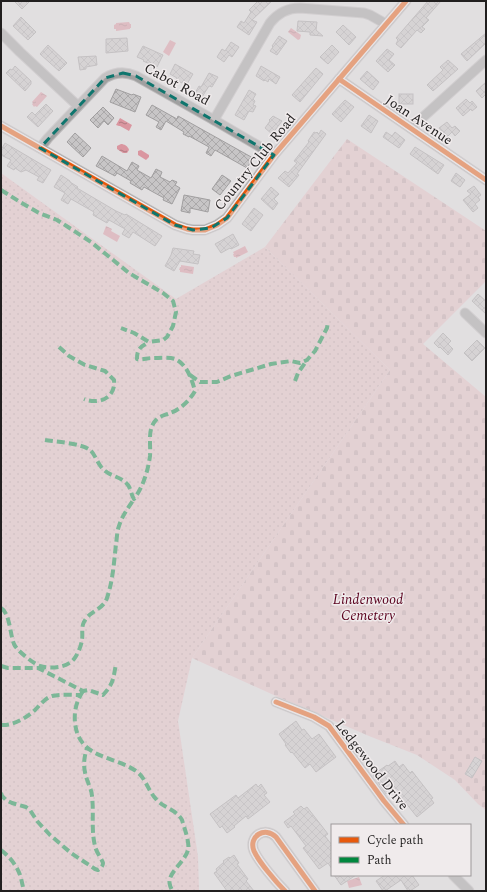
<svg xmlns="http://www.w3.org/2000/svg" width="487" height="892" viewBox="0 0 487 892" font-family="Spectral,serif">
  <defs>
    <pattern id="grass-dots" width="8" height="8" patternUnits="userSpaceOnUse"><rect width="8" height="8" fill="#e5c0c4"/><path d="M2 2h.1M6 6h.1" fill="none" stroke="#c4a5a8" stroke-width="1.8" stroke-linecap="round"/></pattern>
    <pattern id="cemetery-stones" width="16" height="16" patternUnits="userSpaceOnUse"><rect width="16" height="16" fill="#e5c0c4"/><path d="M2 7V4a2 2 0 0 1 4 0v3zM10 15v-3a2 2 0 0 1 4 0v3z" fill="#c4a5a8"/></pattern>
    <pattern id="water-ripples" width="26" height="14" patternUnits="userSpaceOnUse"><rect width="26" height="14" fill="#da96a0"/><path d="M2 4q2-2 4 0t4 0M15 11q2-2 4 0t4 0" fill="none" stroke="#b07a82"/></pattern>
    <pattern id="building-cross-hatch" width="8" height="8" patternUnits="userSpaceOnUse"><rect width="8" height="8" fill="#c7c5c6"/><path d="M0 0l8 8M0 8l8-8" fill="none" stroke="#aba9aa"/></pattern>
  </defs>
  <rect width="100%" height="100%" fill="#e1dfe0"/>
  <path fill="url(#grass-dots)" d="M1,173L176,299L265,247L390,370L192,658L178,721L198,857L199,891H1Z"/>
  <path fill="url(#cemetery-stones)" d="M347,139L486,231V281L423,344L486,397V810L478,804L455,780L417,755L369,736L276,696L192,658L390,370L265,247Z"/>
  <g fill="url(#water-ripples)">
    <path d="M129,22L130,24H131V28H130V29L116,31V29H114V25L116,24V23Z"/>
    <path d="M291,28L301,35L300,39L298,40L288,32Z"/>
    <path d="M170,40L176,43L169,56L163,52Z"/>
    <path d="M41,92L47,96L37,107L35,106L34,107L32,104L33,103L32,102Z"/>
    <path d="M120,118L132,125L129,131L120,126H119L116,125Z"/>
    <path d="M121,144C124,144 128,146 129,150L127,153H123L117,149V146Z"/>
    <path d="M141,150L149,155V157L146,160L138,155V151Z"/>
    <path d="M106,226L112,229L111,231L120,236L117,242L103,234Z"/>
    <path d="M245,246L248,252L236,258V257H234L233,254H234L233,252Z"/>
    <path d="M181,265L194,267L193,274L180,272V270H179L180,267H181Z"/>
    <path d="M359,877L362,885L349,888L347,881Z"/>
  </g>
  <g fill="url(#building-cross-hatch)" stroke="#a19fa0">
    <path d="M14,1H30L22,9Z"/>
    <path d="M258,1H272L252,20L257,22L249,35L237,27L241,21L244,23L251,12L249,10Z"/>
    <path d="M428,1H441L426,18L429,20L422,27L425,29L421,33L417,30L401,48L396,44L398,40L396,38Z"/>
    <path d="M21,17L36,32L28,40L13,26Z"/>
    <path d="M298,21L317,22L316,30L323,36L310,35V32L297,31Z"/>
    <path d="M343,25L356,37L349,45L336,32Z"/>
    <path d="M486,33V43L467,61L461,54Z"/>
    <path d="M279,36L287,41L277,55L270,51L273,47L272,46Z"/>
    <path d="M127,38L128,51L106,53V39Z"/>
    <path d="M231,42L239,47L232,57L229,55L224,62L217,57L222,49L225,51Z"/>
    <path d="M48,45L67,63L59,71L40,54Z"/>
    <path d="M332,45L339,52L328,64L320,57Z"/>
    <path d="M143,46L163,55L157,67L143,61L144,60L137,57Z"/>
    <path d="M387,49L394,54L389,60L395,65L388,72L376,61Z"/>
    <path d="M96,56L97,65L86,67V69L80,70L78,57Z"/>
    <path d="M448,60L458,69L433,91L427,85L443,70L440,67Z"/>
    <path d="M175,64L193,74L187,84L183,82L182,83L176,80L177,78L170,74Z"/>
    <path d="M15,66L31,81V84L25,91L6,73L10,69L12,70Z"/>
    <path d="M261,66L280,77L276,84L269,79L268,82L265,80L264,81L256,76Z"/>
    <path d="M316,68L323,74L300,102L292,95Z"/>
    <path d="M367,71L379,82L373,90L360,79Z"/>
    <path d="M209,73L218,77L212,87L209,86L202,97L195,93L199,86L201,87Z"/>
    <path d="M486,82V94L482,98L476,91Z"/>
    <path d="M116,89L132,95L133,94L141,97L135,112L110,102Z"/>
    <path d="M249,90L256,94L253,99L255,101L253,105L256,106L253,112L249,111L244,120L235,115Z"/>
    <rect x="399" y="94" width="14" height="10"/>
    <path d="M466,99L470,103L472,101L477,107L472,111L471,109L463,116L456,108Z"/>
    <path d="M345,100L354,107L341,122L332,114Z"/>
    <path d="M46,104L53,111L38,127L27,117L32,112L35,115Z"/>
    <path d="M152,105L177,119L178,116L253,158L247,168L215,150L211,156L206,153L209,147L189,136V137L183,134L184,132L166,121L161,130L156,127L159,122L146,115Z"/>
    <path d="M103,107L114,118L108,125L104,121L98,128L90,120Z"/>
    <path d="M369,115L378,121L371,133L361,126Z"/>
    <path d="M273,116L282,121L272,134L265,128L270,121L269,120Z"/>
    <path d="M447,122L452,128L455,126L460,131L455,136L452,132L447,137L439,128Z"/>
    <path d="M321,130L326,134L297,174L299,175L289,187L278,178L285,171L288,173L297,163L294,161L309,142L308,141L314,132L316,133L317,132L319,134Z"/>
    <path d="M386,132L392,136L395,132L405,140L399,148L383,137Z"/>
    <path d="M75,133L91,148L83,157L67,142Z"/>
    <path d="M5,143L51,170L43,183L37,180L39,177L26,170L21,172L15,168L14,170L7,166L11,160L1,155V150Z"/>
    <path d="M415,147L444,165L438,174L410,154Z"/>
    <path d="M102,156L127,171L132,162L139,166L137,170L151,178L156,169L162,172L160,177L170,182L172,180L177,182L175,185L180,188L172,204L163,200L164,198L144,187L142,190L130,183L131,181L117,173L115,176L96,166Z"/>
    <path d="M456,173L465,180L460,187L451,181Z"/>
    <path d="M61,175L70,181V182L78,187L77,188L116,211L125,215L126,214L162,236L155,246L133,232L129,238L122,234L125,229L109,220L107,223L93,215L94,212L71,199L68,204L61,200L65,193L54,187Z"/>
    <path d="M222,175L231,181L220,195L212,189Z"/>
    <path d="M474,186L481,195L478,197L480,200L475,204L478,208L473,212L463,200L471,194L467,191Z"/>
    <path d="M271,187L279,194L274,199L278,203L273,210L261,199Z"/>
    <path d="M184,195L210,200L208,212L190,208V213L181,211Z"/>
    <path d="M254,208L263,215L251,231L242,224Z"/>
    <path d="M233,234L239,245L231,249L230,248L221,253L215,244Z"/>
    <path d="M173,248L194,251L193,254L200,255L198,264L180,261L174,271L165,266L171,255Z"/>
    <path d="M478,294L486,301V314L472,301Z"/>
    <path d="M443,333L451,341L448,344L453,349L448,355L440,347L439,348L434,343Z"/>
    <path d="M477,340L485,348L472,361L464,353Z"/>
    <path d="M296,721L302,730L304,729L312,739L319,734L336,757L316,772L310,764L305,768L292,752L291,753L285,745L286,744L279,734Z"/>
    <path d="M475,757L482,761L472,778L465,774Z"/>
    <path d="M395,761L399,767L403,764L410,773L412,771L433,798L431,799L434,803L417,817L405,802L403,803L392,789L386,794L373,775L387,765L388,766Z"/>
    <path d="M256,784L258,787L261,784L267,793L264,795L270,802L248,819L246,816L234,826L235,827L227,833L222,826L220,828L210,814L236,795L238,798Z"/>
    <path d="M301,806L304,809L307,807L328,834L325,836L332,845V869L328,863L319,869L303,848L306,846L291,826L288,828L284,822L295,814L293,812Z"/>
    <path d="M234,855L239,863L237,864L248,879L246,881L254,891H227L214,873L217,871L216,869L224,862L223,861L229,857L230,858Z"/>
    <path d="M334,875H356L341,885Z"/>
    <path d="M385,875H412L419,885L410,891H408L401,880L385,891H383L376,881Z"/>
  </g>
  <g fill="none" stroke-linecap="round" stroke-linejoin="round">
    <g stroke="#bebcbd" stroke-width="11">
      <g id="street">
        <path d="M1,33L20,52L78,106"/>
        <path d="M339,79L486,180"/>
        <path d="M214,120L270,23C278,13 287,8 300,8L364,13L370,15L386,24"/>
        <path d="M1,126L175,225L187,229L193,230H205L217,225L227,218L274,155L406,1"/>
        <path d="M411,128L486,60"/>
        <path d="M40,148L48,138L105,78C115,72 125,71 136,76L214,120L274,155"/>
        <path d="M465,313L486,333"/>
        <path d="M276,702L314,717L329,726L384,801L404,825"/>
        <path d="M453,875L469,891"/>
        <path d="M285,891C276,882 259,862 254,851C248,836 265,826 276,837L315,891"/>
      </g>
    </g>
    <use href="#street" stroke="#a0a0a0" stroke-width="9"/>
    <g stroke="#00873e" stroke-width="4" stroke-dasharray="8 4" stroke-linecap="butt">
      <path d="M1,190L20,202L39,213L57,220L68,227L91,242L129,273L163,293L173,301L176,312L173,326L167,337L163,340L149,342L134,333L121,328"/>
      <path d="M59,347L69,356L85,365L105,371L114,380C116,398 99,405 84,399"/>
      <path d="M190,375L200,382H217L231,376L271,364L291,361L300,363L307,360L315,351L327,328L328,322"/>
      <path d="M295,381L298,373L307,360"/>
      <path d="M45,440C56,442 81,443 90,450C95,454 98,465 104,470C112,477 122,477 128,485C131,489 131,495 134,499C143,487 148,471 150,456C151,444 147,429 156,420C159,416 166,415 170,413C180,410 190,400 195,391C192,380 187,364 175,359C169,357 159,358 153,358C147,358 142,360 137,359C137,349 140,347 149,342"/>
      <path d="M1,608C10,613 10,635 14,644C16,650 34,664 40,666C50,669 67,668 74,659C78,654 81,646 82,640C83,634 81,627 84,622C89,611 103,610 107,598C113,580 114,562 116,544C117,538 117,531 119,526C122,516 128,508 134,499"/>
      <path d="M1,666L8,668H38L83,691L88,690L103,695C114,683 113,679 116,664"/>
      <path d="M83,691C76,702 74,711 75,723C79,759 113,755 136,771C146,778 148,791 156,799C163,808 176,809 182,820C184,827 190,843 188,850C185,862 166,874 170,885C170,887 172,889 172,891"/>
      <path d="M1,725C13,726 26,718 35,710C40,705 45,698 52,696C60,694 72,695 81,695"/>
      <path d="M1,793L2,796L6,800L12,803L26,807L30,810L37,821L50,835L71,853L95,869L98,870C101,868 103,866 103,863C102,859 96,852 95,846C91,830 94,813 92,796C92,791 89,786 88,782C83,770 83,760 87,748"/>
      <path d="M1,850C10,857 18,867 21,878C22,883 23,887 24,891"/>
    </g>
    <g stroke="#f0ebec" stroke-width="8">
      <g id="cycleway">
        <path d="M339,79L486,180"/>
        <path d="M1,126L175,225L187,229L193,230H205L217,225L227,218L274,155L406,1"/>
        <path d="M276,702L314,717L329,726L384,801L404,825"/>
        <path d="M285,891C276,882 259,862 254,851C248,836 265,826 276,837L315,891"/>
      </g>
    </g>
    <use href="#cycleway" stroke="#e8590c" stroke-width="5"/>
  </g>
  <path d="M0 0H487V892H0ZM123,73L136,76L274,155L227,218L211,228L193,230L175,225L40,148L105,78Z" fill="#e1dfe0" fill-opacity=".55" fill-rule="evenodd"/>
  <path fill="none" stroke="#0f766e" stroke-width="3" stroke-dasharray="8 5" stroke-linejoin="round" d="M123,73L136,76L274,155L227,218L211,228L193,230L175,225L40,148L105,78Z"/>
  <g text-anchor="middle" dominant-baseline="central" stroke-width="3" stroke-linejoin="round" paint-order="stroke">
    <g font-size="14" fill="#211f1f" stroke="#f0ebec">
      <text transform="translate(177 84) rotate(29)">Cabot Road</text>
      <text transform="translate(419 120) rotate(34)">Joan Avenue</text>
      <text transform="translate(255 162) rotate(-51)">Country Club Road</text>
      <text transform="translate(372 765) rotate(52)">Ledgewood Drive</text>
    </g>
    <g font-size="14" font-style="italic" fill="#5a001d" stroke="#f0ebec">
      <text x="368" y="599">Lindenwood<tspan x="368" dy="16">Cemetery</tspan></text>
    </g>
  </g>
  <rect width="487" height="892" fill="none" stroke="#211f1f" stroke-width="4"/>
  <rect x="331" y="824" width="140" height="52" fill="#f0ebec" stroke="#9d999a"/>
  <rect x="339" y="837" width="20" height="6" fill="#e8590c" stroke="#9d999a"/>
  <text x="367" y="844" font-size="12" fill="#211f1f">Cycle path</text>
  <rect x="339" y="857" width="20" height="6" fill="#00873e" stroke="#9d999a"/>
  <text x="367" y="864" font-size="12" fill="#211f1f">Path</text>
</svg>
